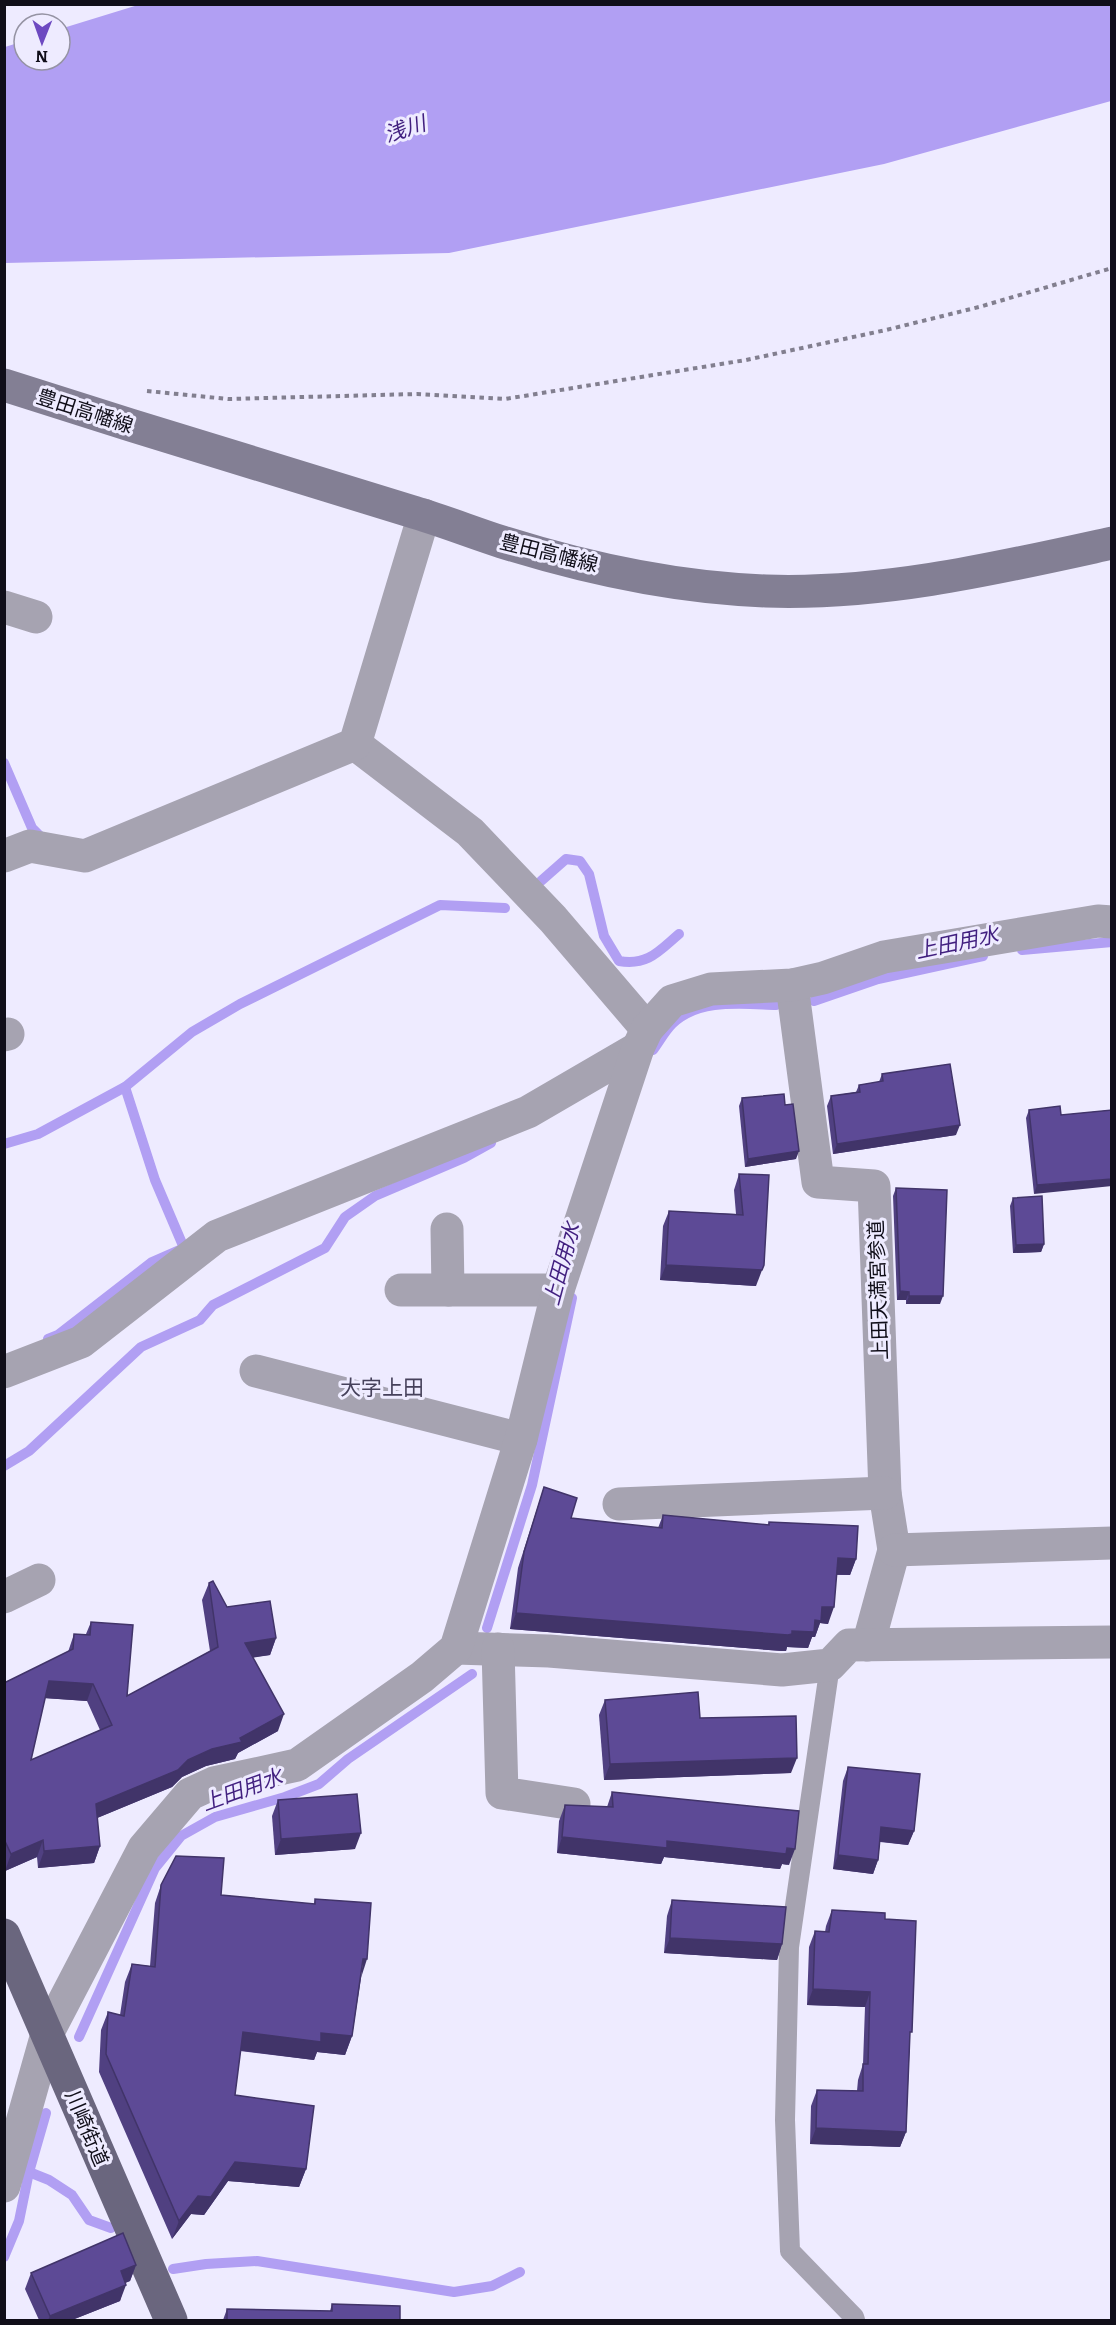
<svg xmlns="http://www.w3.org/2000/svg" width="1116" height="2325" viewBox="0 0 1116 2325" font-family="Bitter,'Noto Sans JP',serif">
  <rect width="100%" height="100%" fill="#eeebff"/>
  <path fill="#b19ff3" d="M138,5H1111V101L884,164L449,253L5,263V47L24,41V60H60V29Z"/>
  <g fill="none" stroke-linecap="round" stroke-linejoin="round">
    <g stroke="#b19ff3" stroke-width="10">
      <path d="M4,763L32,828L43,839"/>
      <path d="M541,881L566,859L580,861L589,874L604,936L619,961C648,966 659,951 679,934"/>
      <path d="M1022,950L1112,942"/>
      <path d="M814,1001L878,979L983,956"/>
      <path d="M653,1050C659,1042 665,1031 672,1024C698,998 743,1004 776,1005"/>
      <path d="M4,1144L38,1134L125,1087L192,1032L240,1004L440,905L505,908"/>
      <path d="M48,1339L58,1335L152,1262L184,1248L155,1180L125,1087"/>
      <path d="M4,1466L29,1451L141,1347L200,1320L213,1305L325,1248L345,1217L375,1196L464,1158L491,1143"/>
      <path d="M487,1628L532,1485L572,1298"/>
      <path d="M79,2037L155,1868L181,1836L215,1817L285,1797L319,1784L348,1759L472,1674"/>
      <path d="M29,2172L49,2180L72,2195L89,2220L111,2228"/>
      <path d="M4,2257L19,2221L29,2172L46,2113"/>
      <path d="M173,2269L206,2264L257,2261L454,2292L492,2286L520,2272"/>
    </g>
    <path stroke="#827f8f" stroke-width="4" stroke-dasharray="4.5 4.5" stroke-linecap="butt" d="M147,391L228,399L417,394L505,399L746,360L886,330L979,307L1112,268"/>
    <path stroke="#a6a3b1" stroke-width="20" d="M830,1665L789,1947L785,2120L790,2251L854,2317L855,2320"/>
    <g stroke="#a6a3b1" stroke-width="33">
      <path d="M4,607L36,617"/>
      <path d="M355,744L470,832L553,919L647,1029"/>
      <path d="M4,856L30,846L85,856L355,744L424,515"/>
      <path d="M792,985L818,1182L874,1186L885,1493L894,1550L868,1645"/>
      <path d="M4,1035L8,1034"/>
      <path d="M447,1229L448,1290"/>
      <path d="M401,1290H558"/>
      <path d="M256,1371L521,1439"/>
      <path d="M4,1372L81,1342L217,1236L528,1112L638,1048"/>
      <path d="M619,1504L885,1493"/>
      <path d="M894,1550L1112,1543"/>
      <path d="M4,1597L39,1580"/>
      <path d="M456,1648L549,1651L782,1670L830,1665L849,1645L1112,1642"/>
      <path d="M498,1649L502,1793L574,1804"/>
      <path d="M4,2186L47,2034L144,1848L190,1794L214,1783L297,1765L422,1677L456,1648L521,1439L558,1290L638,1048L647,1029L672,1001L711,989L792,985L823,978L884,957L1098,921L1112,922"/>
    </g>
    <path stroke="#837f94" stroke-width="33" d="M4,385C139,428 274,470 410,511C441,520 471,532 502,542C585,568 679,588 766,591C883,595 998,568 1112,543"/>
    <path stroke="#6a667e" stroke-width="33" d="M4,1935L171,2320"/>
  </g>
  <g fill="#504081" fill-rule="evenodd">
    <path d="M882,1074L956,1135L833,1154L827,1106L831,1096L856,1092L859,1085L879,1082Z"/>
    <path d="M742,1098L785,1105L796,1159L745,1167L739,1106Z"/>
    <path d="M1029,1110L1061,1115L1112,1110L1034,1194L1026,1118Z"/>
    <path d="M739,1174L756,1286L660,1280L663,1226L669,1211L736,1214L734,1190Z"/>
    <path d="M896,1188L940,1304H906V1300H897L893,1196Z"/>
    <path d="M1013,1198L1044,1244L1041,1252L1013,1253L1010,1206Z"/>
    <path d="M544,1487L571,1518L658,1528L663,1515L768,1525L769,1522L856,1559L850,1575H837L828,1624L820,1623L815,1637H812L808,1648L787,1647L786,1651H782L510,1629L518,1568Z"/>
    <path d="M209,1583L227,1607L276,1638L270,1655L253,1657L278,1731L238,1753L235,1759L206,1766L182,1777L172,1787L97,1818L100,1846L94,1863L38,1868L37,1857L5,1871L4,1683L68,1652L74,1634H86L91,1622L127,1696L210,1651L202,1600ZM45,1698L87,1701L100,1730L31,1760Z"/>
    <path d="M605,1700L700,1718L791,1773L604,1780L599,1715Z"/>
    <path d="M848,1767L914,1831L908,1845L880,1842L878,1860L873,1874L833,1869L843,1781Z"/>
    <path d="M612,1792L789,1865L782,1864L780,1869L664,1857L661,1864L557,1853L559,1821L565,1805L607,1807Z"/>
    <path d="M278,1800L355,1849L275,1855L272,1816Z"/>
    <path d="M161,1885L221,1895L314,1904L315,1899L361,1978L352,2036L345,2055L317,2052L314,2060L240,2051L235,2095L306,2169L299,2187L228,2181L204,2215L191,2214L172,2239L99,2072L101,2030L108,2012L120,2015L125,1982L132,1964L150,1966L155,1903Z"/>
    <path d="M672,1900L782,1944L777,1960L664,1953L667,1916Z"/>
    <path d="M832,1910L885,1919L910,2039L906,2132L900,2147L810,2144L811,2106L817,2090L857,2091L858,2080L863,2064L865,2007L807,2005L809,1947L815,1931L825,1932L826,1926Z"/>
    <path d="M136,2265L130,2281L125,2283L120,2301L72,2320H39L25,2289L31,2273Z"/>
    <path d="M332,2304L400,2320H223L227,2309L330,2311Z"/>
  </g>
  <g fill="#413469">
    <path d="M960,1125L956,1135L833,1154L837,1144Z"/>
    <path d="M799,1151L796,1159L745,1167L748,1159Z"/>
    <path d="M1112,1179V1186L1034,1194L1037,1185Z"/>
    <path d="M1044,1244L1041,1252L1013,1253L1016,1245Z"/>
    <path d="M666,1265H764L756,1286L660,1280Z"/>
    <path d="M900,1291L909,1292L906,1300H897Z"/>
    <path d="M909,1296H943L940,1304H906Z"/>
    <path d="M838,1558L856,1559L850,1575L832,1574Z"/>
    <path d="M822,1607H834L828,1624L820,1623L815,1637H812L808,1648L787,1647L786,1651H782L510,1629L516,1613L792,1631L815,1620Z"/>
    <path d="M276,1638L270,1655L239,1660L245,1643Z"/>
    <path d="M49,1681L93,1684L87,1701L43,1698Z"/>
    <path d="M284,1714L278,1731L238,1753L235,1759L206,1766L182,1777L172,1787L90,1821L96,1804L212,1749L240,1738Z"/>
    <path d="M797,1758L791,1773L604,1780L610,1764Z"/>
    <path d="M881,1827L914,1831L908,1845L876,1841Z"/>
    <path d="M361,1833L355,1849L275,1855L281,1839Z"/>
    <path d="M562,1837L667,1841L795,1849L789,1865L782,1864L780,1869L664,1857L661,1864L557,1853Z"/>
    <path d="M43,1840L37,1857L5,1871L11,1854Z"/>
    <path d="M100,1846L94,1863L38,1868L44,1851Z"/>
    <path d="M838,1855L878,1860L873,1874L833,1869Z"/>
    <path d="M670,1938L782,1944L777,1960L664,1953Z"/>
    <path d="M363,1959H367L361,1978Z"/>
    <path d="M813,1989L870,1992L865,2007L807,2005Z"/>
    <path d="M243,2032L321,2033L352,2036L345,2055L317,2052L314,2060L236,2050Z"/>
    <path d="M816,2128L906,2132L900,2147L810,2144Z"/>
    <path d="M235,2162L306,2169L299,2187L228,2181L204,2215L191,2214L172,2239L179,2221L198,2196Z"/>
    <path d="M136,2265L130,2281L115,2287L121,2271Z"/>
    <path d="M126,2285L120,2301L72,2320H48L50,2316Z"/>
  </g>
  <g fill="#5d4a96" stroke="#413469" stroke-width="1.5" fill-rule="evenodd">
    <path d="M950,1064L960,1125L837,1144L831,1096L860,1092L859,1085L883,1081L882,1074Z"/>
    <path d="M784,1094L785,1105L793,1104L799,1151L748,1159L742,1098Z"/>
    <path d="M1060,1106L1061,1115L1112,1110V1179L1037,1185L1029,1110Z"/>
    <path d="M739,1174L769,1175L764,1265L762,1270L666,1265L669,1211L743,1215Z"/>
    <path d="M896,1188L947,1190L943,1296H909V1292L900,1291Z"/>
    <path d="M1042,1196L1044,1244L1016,1245L1013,1198Z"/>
    <path d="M544,1487L577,1498L571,1518L662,1528L663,1515L769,1525V1522L858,1526L856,1559L838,1558L834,1607H822L821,1621L815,1620L814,1632L792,1631V1634L788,1635L516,1613L524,1552Z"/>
    <path d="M213,1581L227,1607L270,1601L276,1638L245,1643L284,1714L240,1738L242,1742L212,1749L188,1760L178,1770L96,1804L100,1846L44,1851L43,1840L11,1854L4,1839V1683L73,1649L74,1634L90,1635L91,1622L133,1625L127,1696L218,1647L209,1583ZM49,1681L93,1684L112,1725L31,1760Z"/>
    <path d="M698,1692L700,1718L796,1716L797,1758L610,1764L605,1700Z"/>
    <path d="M848,1767L920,1774L914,1831L881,1827L878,1860L838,1855Z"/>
    <path d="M612,1792L799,1811L795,1849L787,1848L786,1854L667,1841V1848L562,1837L565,1805L613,1807Z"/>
    <path d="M357,1794L361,1833L281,1839L278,1800Z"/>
    <path d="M176,1856L224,1858L221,1895L315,1904V1899L371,1903L367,1959H363L352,2036L321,2033V2042L243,2032L235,2095L314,2106L306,2169L235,2162L211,2197L198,2196L179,2221L106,2054L108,2012L124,2016L132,1964L155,1967L161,1885Z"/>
    <path d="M672,1900L786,1907L782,1944L670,1938Z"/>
    <path d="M832,1910L885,1913V1919L916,1921L912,2032H910L906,2132L816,2128L817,2090L863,2091V2064H868L870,1992L813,1989L815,1931L829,1932Z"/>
    <path d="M123,2233L136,2265L121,2271L126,2285L50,2316L31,2273Z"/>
    <path d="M332,2304L400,2306V2320H227V2309L332,2311Z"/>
  </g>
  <g text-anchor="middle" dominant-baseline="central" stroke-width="6" stroke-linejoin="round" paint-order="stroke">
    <g font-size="20" fill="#100e19" stroke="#eeebff">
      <text transform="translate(85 411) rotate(18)">豊田高幡線</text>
      <text transform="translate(549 553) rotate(14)">豊田高幡線</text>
      <text transform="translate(878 1290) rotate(-92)">上田天満宮参道</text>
      <text transform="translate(87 2128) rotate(67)">川崎街道</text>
    </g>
    <g font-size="21" font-style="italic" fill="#411f7f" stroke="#eeebff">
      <text transform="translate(405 129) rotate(-18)">浅川</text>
      <text transform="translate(957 943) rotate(-12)">上田用水</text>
      <text transform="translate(562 1264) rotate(-75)">上田用水</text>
      <text transform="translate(242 1790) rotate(-20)">上田用水</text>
    </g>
    <g font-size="21" fill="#46415b" stroke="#eeebff">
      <text x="382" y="1388">大字上田</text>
    </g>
  </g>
  <rect width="1116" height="2325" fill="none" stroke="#100e19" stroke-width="12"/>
  <g transform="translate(42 42) rotate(181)"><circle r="28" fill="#eeebff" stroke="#9593a3" stroke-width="1.5"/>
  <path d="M0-4.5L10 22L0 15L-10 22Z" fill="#6d49c1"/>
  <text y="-9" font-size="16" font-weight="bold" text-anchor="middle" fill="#100e19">N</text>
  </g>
</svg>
